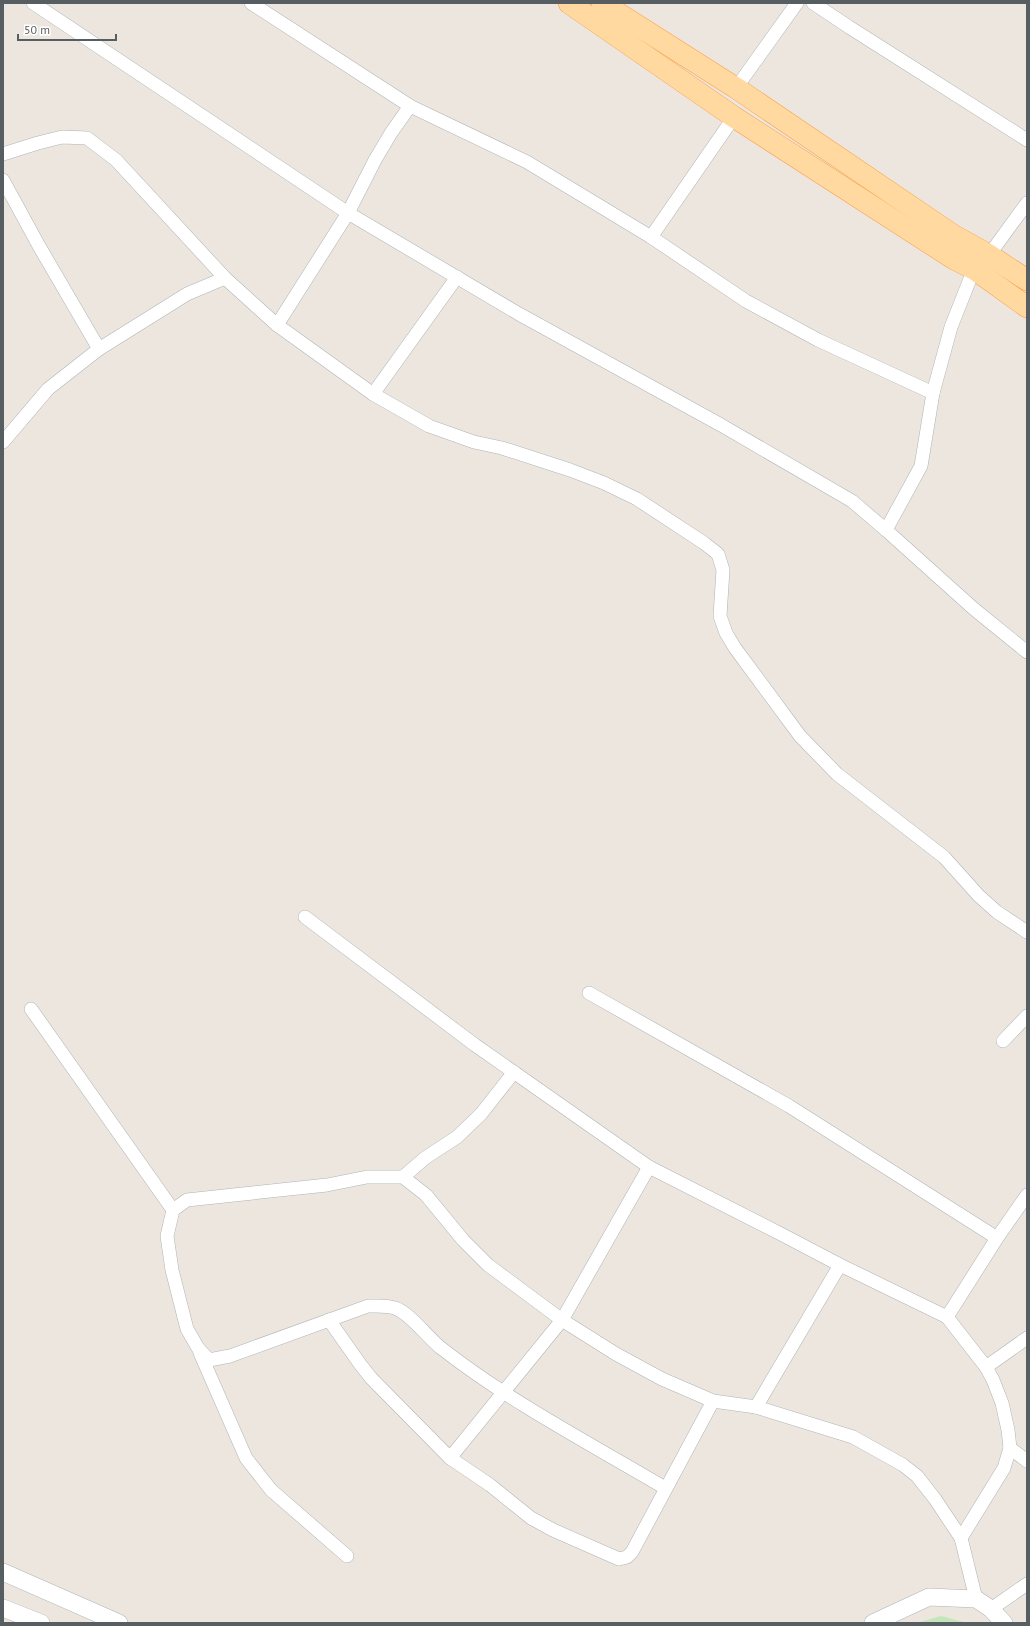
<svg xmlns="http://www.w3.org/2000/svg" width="1030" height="1626" viewBox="0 0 1030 1626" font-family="'PT Sans',sans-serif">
  <rect width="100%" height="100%" fill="#ece6de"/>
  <path fill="#c3e6b8" d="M941,1616L967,1623H917Z"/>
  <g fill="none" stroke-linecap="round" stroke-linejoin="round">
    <g stroke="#afb4b8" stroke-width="14">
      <g id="minor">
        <path d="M33,3L348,213L519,314L721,425L852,501L886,530L974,609L1027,652"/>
        <path d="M251,3L410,106L527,162L651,237L746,301L818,340L933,393"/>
        <path d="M813,3L849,27L1027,140"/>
        <path d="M736,88L797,3"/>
        <path d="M3,154L38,143L62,137L87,138L116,160L225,278L277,325L373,394L429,426L474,442L502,448L570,470L604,483L637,499L704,543L718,554L723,570L720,616L726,633L735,648L800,736L837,774L944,857L979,896L997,912L1027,932"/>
        <path d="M3,180L39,246L99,349"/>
        <path d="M651,237L734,117"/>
        <path d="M989,255L1027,203"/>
        <path d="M277,325L348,213L375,160L391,133L410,106"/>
        <path d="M373,394L457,277"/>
        <path d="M3,442L48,389L99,349L187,294L225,278"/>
        <path d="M886,530L921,466L933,393L951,327L974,269"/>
        <path d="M305,917L475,1045L649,1167L779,1233L840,1265L947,1317L986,1367L993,1380L1002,1403L1008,1430L1010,1448L1004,1468L961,1538"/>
        <path d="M589,993L789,1106L997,1238"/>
        <path d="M31,1009L173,1210"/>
        <path d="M1003,1041L1027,1016"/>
        <path d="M403,1177L425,1158L457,1137L481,1114L514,1072"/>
        <path d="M947,1317L997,1238L1027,1195"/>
        <path d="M329,1320L360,1364L371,1378L450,1458L490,1485L531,1518L553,1530L619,1559L627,1557L632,1552L713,1401"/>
        <path d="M200,1353L246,1458L271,1490L347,1556"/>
        <path d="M986,1367L1027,1338"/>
        <path d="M756,1407L840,1265"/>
        <path d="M1010,1448L1027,1461"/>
        <path d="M450,1458L562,1320L649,1167"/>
        <path d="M665,1488C589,1443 510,1402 441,1348C427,1337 410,1313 395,1308C386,1305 377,1306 368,1306L230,1356L209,1360L198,1348L187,1329L172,1270L167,1236L173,1210L187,1200L327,1185L367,1177H403L426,1195L463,1240L488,1265L562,1320L616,1354L662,1379L713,1401L756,1407L853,1437L903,1465L917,1476L935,1499L961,1538L976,1599"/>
        <path d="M991,1609L1027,1584"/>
      </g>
    </g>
    <g stroke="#afb4b8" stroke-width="18">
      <g id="tertiary">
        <path d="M3,1572L119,1623"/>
        <path d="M3,1608L41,1623"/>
        <path d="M873,1623L929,1597L976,1599L991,1609L1004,1623"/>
      </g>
    </g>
    <g stroke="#fb9f48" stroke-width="22">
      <g id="primary">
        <path d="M569,3L734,117L954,259L974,269L1027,307"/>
        <path d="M602,3L736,88L953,235L989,255L1027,280"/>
      </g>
    </g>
    <use href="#minor" stroke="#fff" stroke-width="13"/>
    <use href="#tertiary" stroke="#fff" stroke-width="17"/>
    <use href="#primary" stroke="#ffd9a0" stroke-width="21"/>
  </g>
  <rect width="1030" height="1626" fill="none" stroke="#575e61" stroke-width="8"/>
  <path d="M18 34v6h98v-6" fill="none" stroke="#575e61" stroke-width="2"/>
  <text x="24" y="34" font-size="12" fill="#575e61" stroke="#ffffff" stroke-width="3" paint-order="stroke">50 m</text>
</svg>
